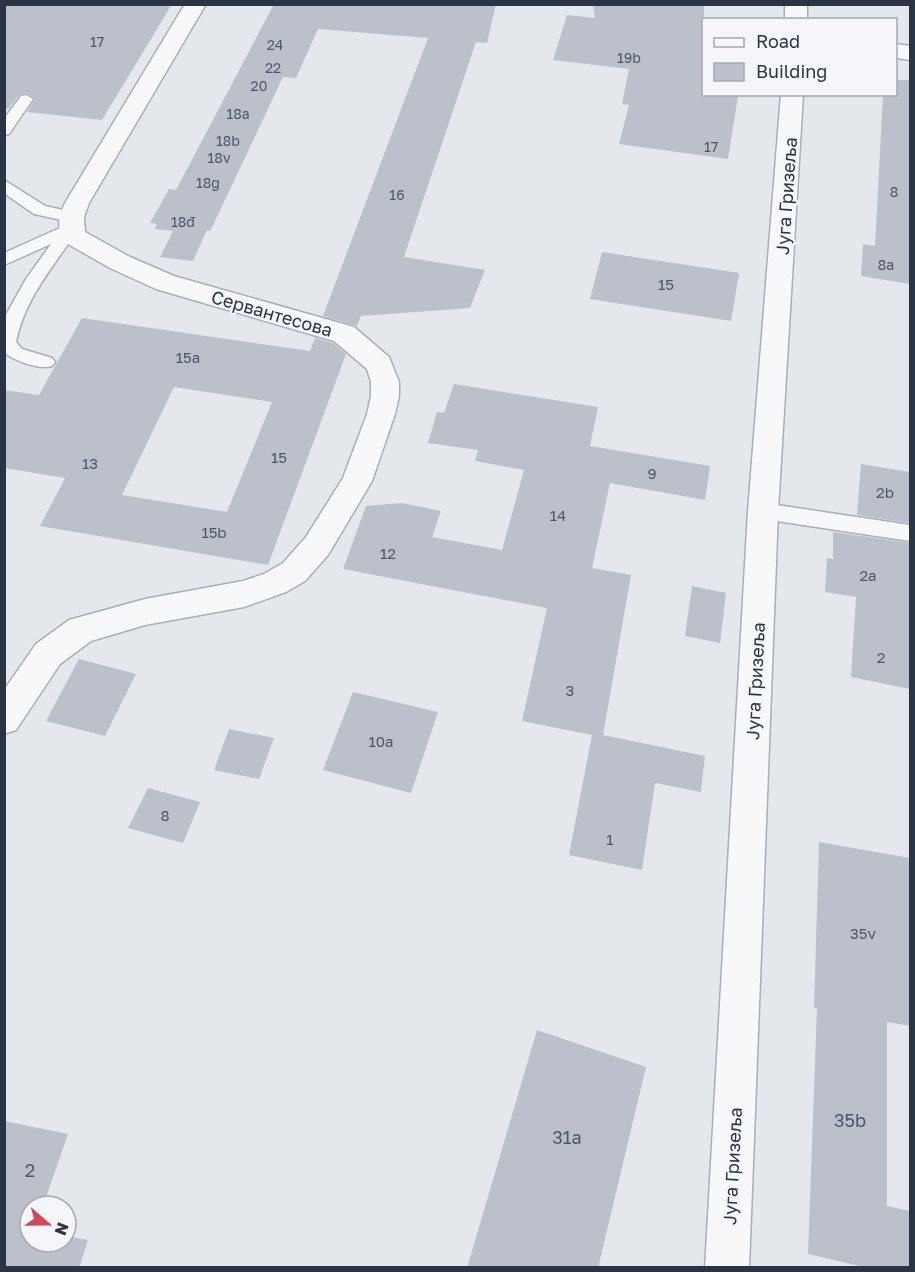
<svg xmlns="http://www.w3.org/2000/svg" width="915" height="1272" viewBox="0 0 915 1272" font-family="'Golos Text',sans-serif">
  <rect width="100%" height="100%" fill="#e4e7ec"/>
  <g fill="#bbc0ca" fill-rule="evenodd">
    <path d="M4,4H172L102,120L27,112L35,98L26,93L19,95L8,109H4Z"/>
    <path d="M274,4H496L487,43L476,42L404,257L485,270L470,308L361,316L357,326L323,316L428,38L318,29L296,78L283,77L216,219L210,231L207,230L193,261L160,257L173,231L155,229L157,224L150,223L169,189L176,190Z"/>
    <path d="M593,4H704V94L738,96L728,159L619,144L629,105L622,104L629,69L553,60L567,15L595,18Z"/>
    <path d="M896,80H910V284L861,276L863,244L875,246L883,94H896Z"/>
    <path d="M602,252L739,273L731,321L590,299Z"/>
    <path d="M82,318L310,351L315,338L333,343L346,354L268,565L40,526L65,478L4,468V390L39,395ZM174,387L272,402L227,512L122,495Z"/>
    <path d="M454,384L598,407L590,446L710,466L705,500L610,483L592,568L631,575L603,735L705,756L701,792L655,783L642,870L569,855L592,735L522,721L547,608L343,569L366,506L402,503L441,511L432,537L502,550L524,470L475,461L478,450L428,443L437,412L444,413Z"/>
    <path d="M861,464L910,472V523L857,515Z"/>
    <path d="M833,532L910,543V689L851,677L856,597L825,592L827,558L833,559Z"/>
    <path d="M692,586L726,593L720,643L685,636Z"/>
    <path d="M79,659L136,674L105,736L46,721Z"/>
    <path d="M353,692L438,712L411,793L323,770Z"/>
    <path d="M229,729L274,738L259,779L214,770Z"/>
    <path d="M148,788L200,802L183,843L128,828Z"/>
    <path d="M819,842L910,858V1026L887,1022V1206L910,1211V1268H868L808,1254L817,1008H814Z"/>
    <path d="M537,1030L646,1067L598,1268H467Z"/>
    <path d="M4,1121L68,1134L43,1206H30V1242H66V1236L88,1240L79,1268H4Z"/>
  </g>
  <g fill="none" stroke-linecap="round" stroke-linejoin="round">
    <g stroke="#a9aeb7" stroke-width="3">
      <g id="service">
        <path d="M26,95L33,99L9,134L4,135V119L21,96Z"/>
        <path d="M4,180L45,206L77,213L79,217L71,222L34,214L4,193Z"/>
        <path d="M71,223L77,224L79,228C55,265 25,297 16,342L22,349L52,358L55,362L52,366C40,370 14,361 4,352V320L7,313L26,279L51,244L4,265V253Z"/>
        <path d="M763,503L910,525V541L763,519L756,516L753,511L756,506Z"/>
      </g>
    </g>
    <g stroke="#a9aeb7" stroke-width="3">
      <g id="minor">
        <path d="M185,4H206L89,203L84,217L85,232L130,257L174,276L354,327L389,357L399,382V396L395,414L372,481L328,555L305,581L286,592L244,607L145,625L91,641L60,664L16,730L4,734V690L36,644L69,620L145,599L243,581L264,574L283,563L306,537L343,478L367,414L371,396V382L367,369L334,341L156,289L112,269L66,243C56,228 58,219 65,203Z"/>
        <rect x="785" y="4" width="22" height="16"/>
        <path d="M896,44L910,46V60L896,58Z"/>
        <path d="M781,94H803L778,511L749,1268H705L748,511Z"/>
      </g>
    </g>
    <use href="#service" fill="#f7f8fa" fill-rule="evenodd"/>
    <use href="#minor" fill="#f7f8fa" fill-rule="evenodd"/>
  </g>
  <g text-anchor="middle" dominant-baseline="central" stroke-width="4.5" stroke-linejoin="round" paint-order="stroke">
    <g font-size="14" fill="#4f5766">
      <text x="97" y="41">17</text>
      <text x="275" y="44">24</text>
      <text x="629" y="57">19b</text>
      <text x="273" y="67">22</text>
      <text x="259" y="85">20</text>
      <text x="238" y="113">18a</text>
      <text x="228" y="140">18b</text>
      <text x="711" y="146">17</text>
      <text x="219" y="157">18v</text>
      <text x="208" y="182">18g</text>
      <text x="894" y="191">8</text>
      <text x="397" y="194">16</text>
      <text x="183" y="221">18đ</text>
      <text x="886" y="264">8a</text>
    </g>
    <g font-size="15" fill="#4f5766">
      <text x="666" y="284">15</text>
      <text x="188" y="357">15a</text>
      <text x="279" y="457">15</text>
      <text x="90" y="463">13</text>
      <text x="652" y="473">9</text>
      <text x="885" y="492">2b</text>
      <text x="558" y="515">14</text>
      <text x="214" y="532">15b</text>
      <text x="388" y="553">12</text>
      <text x="868" y="575">2a</text>
      <text x="881" y="657">2</text>
      <text x="570" y="690">3</text>
      <text x="381" y="741">10a</text>
      <text x="165" y="815">8</text>
      <text x="610" y="839">1</text>
      <text x="863" y="933">35v</text>
    </g>
    <g font-size="18" fill="#2b3445" stroke="#f4f6f9">
      <text transform="translate(786 196) rotate(-86)">Југа Гризеља</text>
      <text transform="translate(272 313) rotate(16)">Сервантесова</text>
      <text transform="translate(755 681) rotate(-87)">Југа Гризеља</text>
      <text transform="translate(732 1166) rotate(-87)">Југа Гризеља</text>
    </g>
    <g font-size="18" fill="#4f5766">
      <text x="850" y="1120">35b</text>
      <text x="567" y="1137">31a</text>
      <text x="30" y="1170">2</text>
    </g>
  </g>
  <rect width="915" height="1272" fill="none" stroke="#2b3445" stroke-width="12"/>
  <rect x="702" y="18" width="195" height="78" fill="#f4f6f9" stroke="#a4a8b1" stroke-width="1.5"/>
  <rect x="714" y="38" width="30" height="9" fill="#f7f8fa" stroke="#a4a8b1" stroke-width="1.5"/>
  <text x="756" y="48" font-size="18" fill="#2b3445">Road</text>
  <rect x="714" y="63" width="30" height="18" fill="#bbc0ca" stroke="#a4a8b1" stroke-width="1.5"/>
  <text x="756" y="78" font-size="18" fill="#2b3445">Building</text>
  <g transform="translate(48 1224) rotate(110)"><circle r="28" fill="#f4f6f9" stroke="#a4a8b1" stroke-width="1.5"/>
  <path d="M0-4.5L10 22L0 15L-10 22Z" fill="#d1495b"/>
  <text y="-9" font-size="16" font-weight="bold" text-anchor="middle" fill="#2b3445">N</text>
  </g>
</svg>
